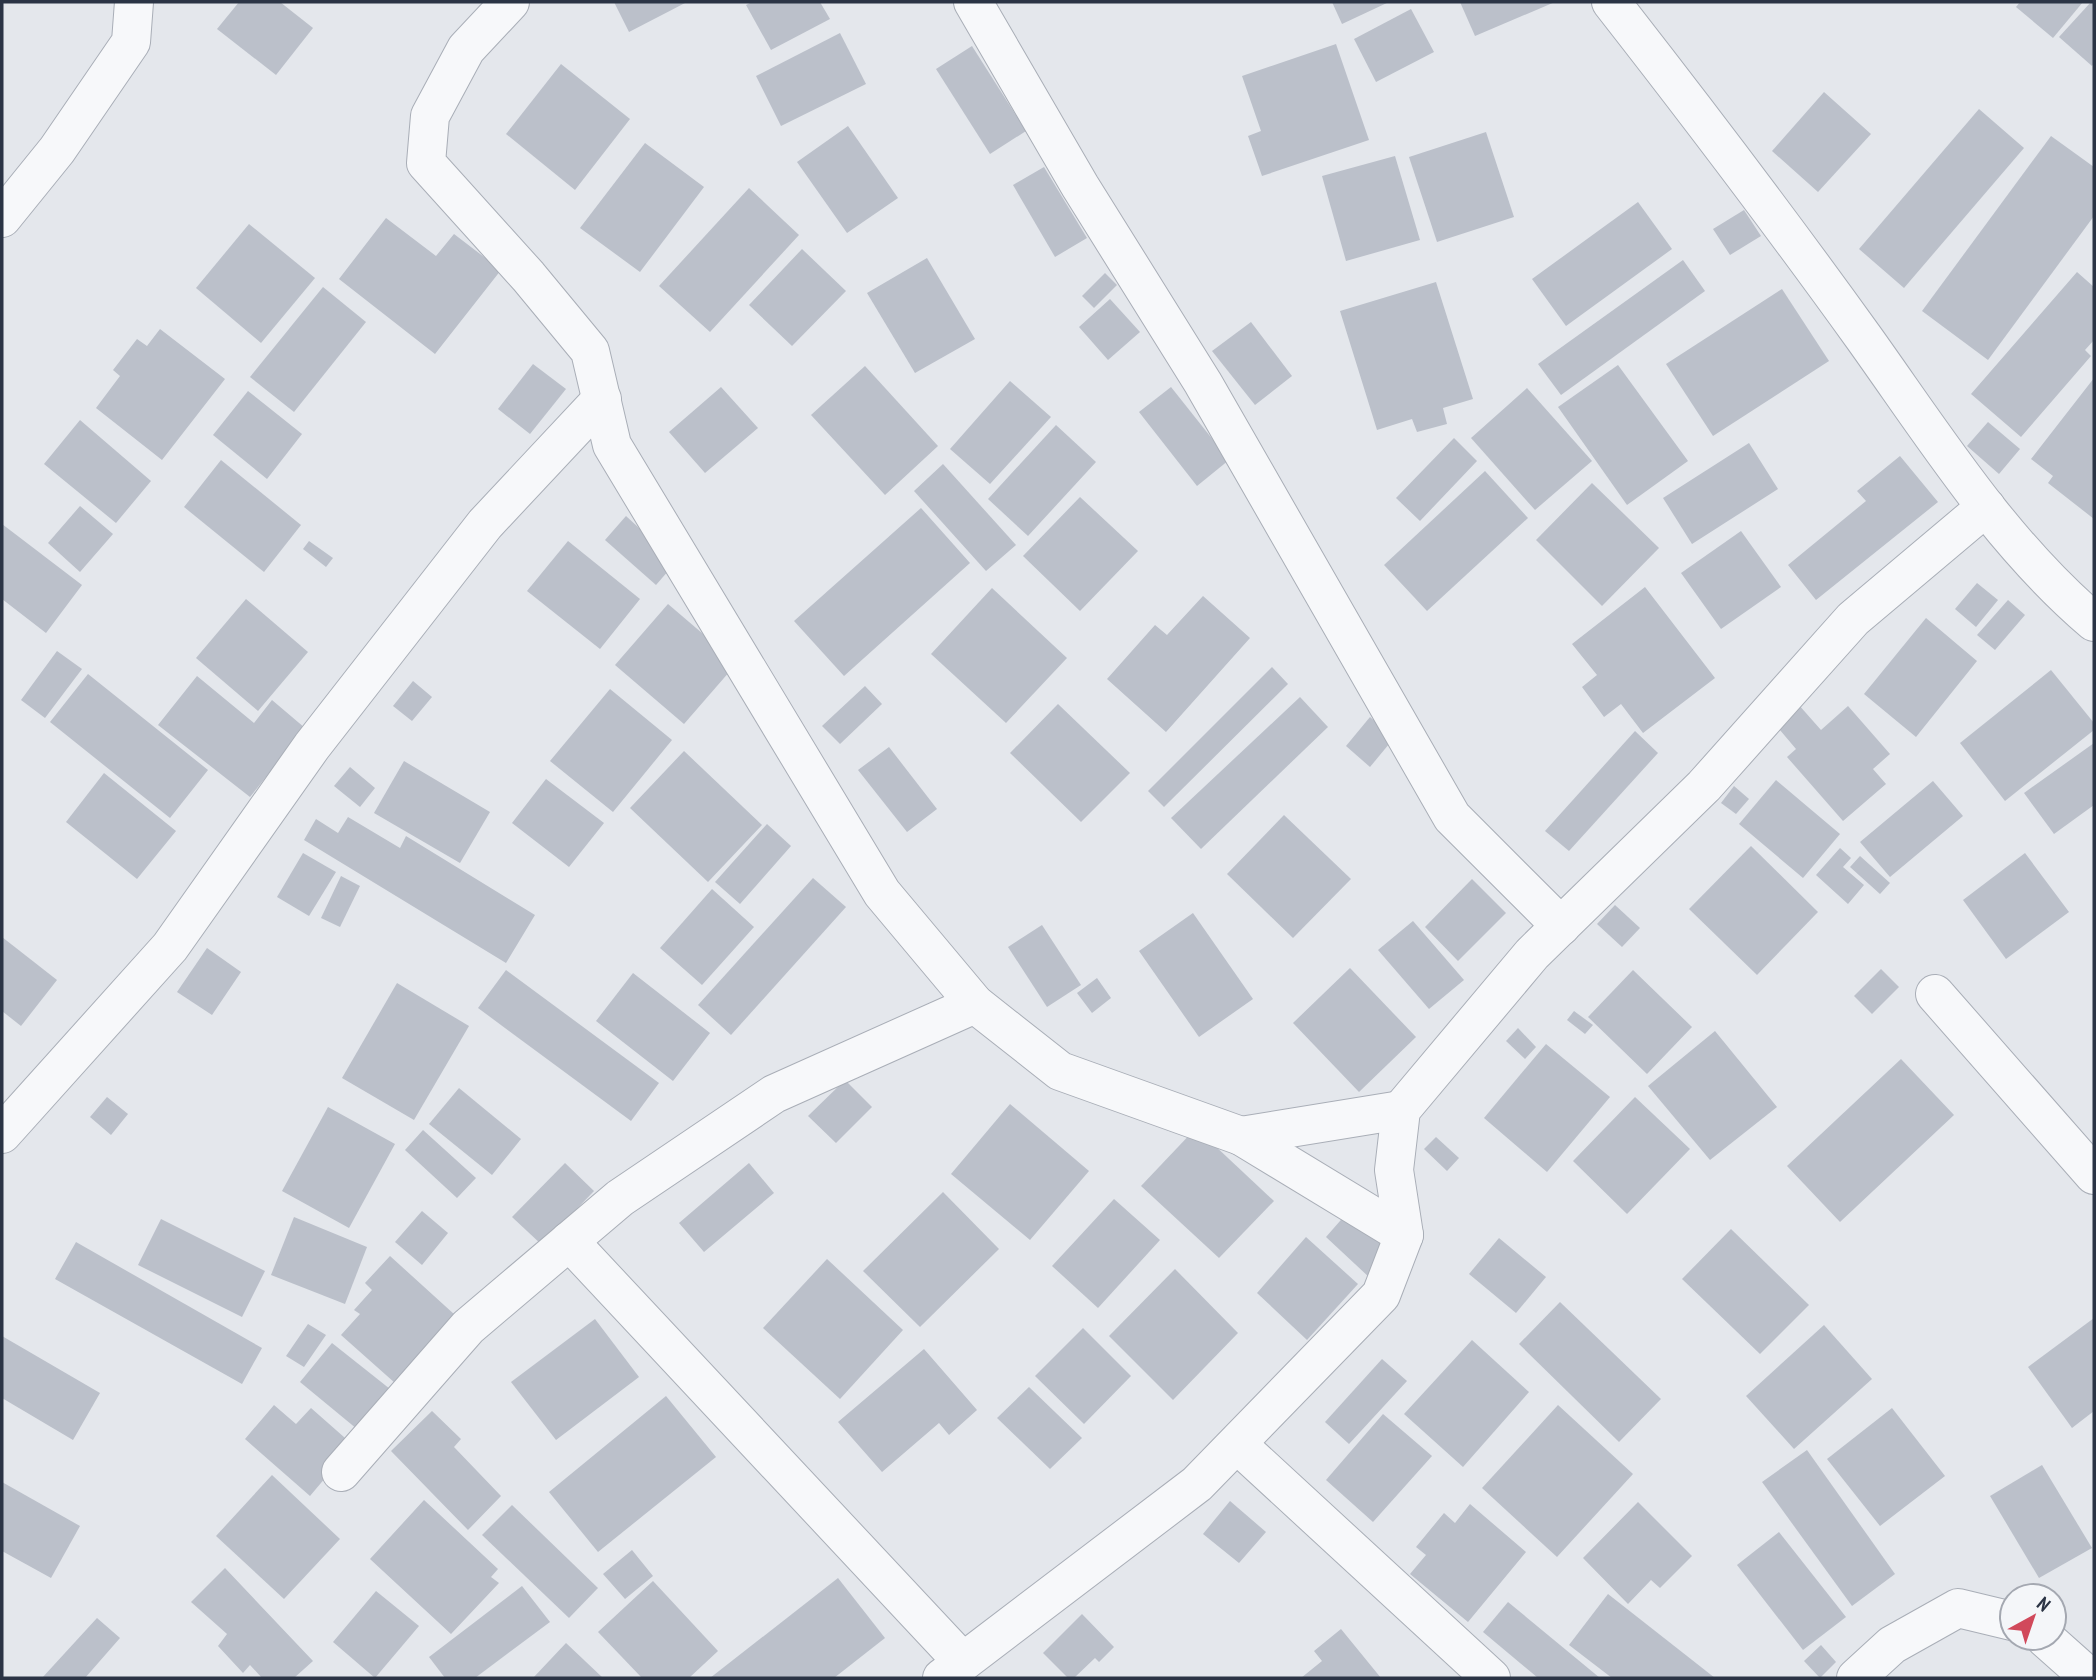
<svg xmlns="http://www.w3.org/2000/svg" width="2096" height="1680" viewBox="0 0 2096 1680" font-family="'PT Sans Narrow',sans-serif">
  <rect width="100%" height="100%" fill="#e4e7ec"/>
  <g fill="#bbc0ca">
    <path d="M239,2H280L313,28L276,75L217,29Z"/>
    <path d="M614,2H687L629,32Z"/>
    <path d="M752,2H820L830,19L771,50L746,5Z"/>
    <path d="M1332,2H1389L1342,24Z"/>
    <path d="M1460,2H1555L1475,36Z"/>
    <path d="M2020,2H2083L2053,38L2016,7Z"/>
    <path d="M2091,2H2094V63L2092,66L2059,37Z"/>
    <path d="M1411,9L1434,52L1376,82L1354,39Z"/>
    <path d="M840,33L866,84L781,126L756,76Z"/>
    <path d="M1336,44L1369,140L1262,176L1248,136L1261,131L1242,76Z"/>
    <path d="M972,46L1026,131L990,154L936,69Z"/>
    <path d="M561,64L630,119L575,190L506,134Z"/>
    <path d="M1824,92L1871,134L1818,192L1772,151Z"/>
    <path d="M1979,109L2024,148L1904,288L1859,249Z"/>
    <path d="M848,126L898,198L847,233L797,162Z"/>
    <path d="M1486,132L1514,217L1437,242L1409,157Z"/>
    <path d="M2051,136L2094,167V216L1988,360L1922,311Z"/>
    <path d="M645,143L704,187L640,272L580,228Z"/>
    <path d="M1395,156L1420,240L1346,261L1322,176Z"/>
    <path d="M1044,167L1087,238L1055,257L1013,185Z"/>
    <path d="M749,188L799,235L710,332L659,286Z"/>
    <path d="M1638,202L1672,249L1566,326L1532,279Z"/>
    <path d="M1744,210L1761,236L1730,255L1713,229Z"/>
    <path d="M386,218L436,256L454,234L501,270L435,354L339,279Z"/>
    <path d="M249,224L315,278L261,343L196,288Z"/>
    <path d="M802,249L846,291L792,346L749,305Z"/>
    <path d="M927,258L975,339L915,373L867,293Z"/>
    <path d="M1683,260L1705,291L1561,395L1538,364Z"/>
    <path d="M2077,272L2094,287V340L2085,350L2091,356L2021,437L1971,394Z"/>
    <path d="M1105,273L1117,285L1094,308L1082,296Z"/>
    <path d="M1436,282L1473,399L1443,408L1447,424L1417,432L1412,419L1377,430L1340,311Z"/>
    <path d="M323,287L366,322L294,412L250,377Z"/>
    <path d="M1782,289L1829,361L1713,436L1666,364Z"/>
    <path d="M1110,299L1140,332L1108,360L1079,327Z"/>
    <path d="M1251,322L1292,376L1255,405L1212,351Z"/>
    <path d="M160,329L225,379L162,460L96,408L120,376L113,370L137,339L147,346Z"/>
    <path d="M533,364L566,389L530,434L498,409Z"/>
    <path d="M1618,365L1688,461L1627,505L1558,407Z"/>
    <path d="M865,366L938,446L885,495L811,415Z"/>
    <path d="M2094,378V519L2048,483L2053,476L2031,459Z"/>
    <path d="M1010,381L1051,417L990,484L950,449Z"/>
    <path d="M721,387L758,428L705,473L669,432Z"/>
    <path d="M1171,387L1229,460L1197,486L1139,412Z"/>
    <path d="M1527,388L1592,461L1535,510L1471,438Z"/>
    <path d="M248,391L302,434L267,479L213,435Z"/>
    <path d="M80,420L151,481L116,523L44,464Z"/>
    <path d="M1988,422L2020,449L1999,474L1967,446Z"/>
    <path d="M1056,425L1096,462L1028,536L988,499Z"/>
    <path d="M1454,438L1477,461L1420,521L1396,498Z"/>
    <path d="M1749,443L1778,489L1692,544L1663,498Z"/>
    <path d="M1900,456L1938,502L1816,600L1788,565L1866,501L1857,491Z"/>
    <path d="M221,460L301,525L264,572L184,507Z"/>
    <path d="M943,464L1016,545L986,571L914,491Z"/>
    <path d="M1485,471L1528,518L1427,611L1384,565Z"/>
    <path d="M1592,483L1659,548L1602,606L1536,540Z"/>
    <path d="M1080,497L1138,551L1080,611L1023,556Z"/>
    <path d="M80,506L113,534L80,572L48,543Z"/>
    <path d="M921,508L970,563L844,676L794,621Z"/>
    <path d="M626,516L676,562L656,585L605,540Z"/>
    <path d="M2,524L82,585L46,633L2,599Z"/>
    <path d="M1741,531L1781,587L1721,629L1681,573Z"/>
    <path d="M309,541L333,558L326,567L303,549Z"/>
    <path d="M568,541L640,599L600,649L527,591Z"/>
    <path d="M1977,583L1998,600L1976,627L1955,609Z"/>
    <path d="M1645,587L1715,678L1643,733L1621,704L1604,717L1582,687L1597,675L1572,644Z"/>
    <path d="M992,588L1067,658L1006,723L931,654Z"/>
    <path d="M1203,596L1250,638L1166,732L1107,679L1155,625L1167,635Z"/>
    <path d="M246,599L308,652L258,711L196,658Z"/>
    <path d="M2008,600L2025,615L1995,650L1977,635Z"/>
    <path d="M668,604L737,663L684,724L615,665Z"/>
    <path d="M1926,618L1977,661L1916,737L1864,694Z"/>
    <path d="M57,651L82,669L45,718L21,700Z"/>
    <path d="M1272,667L1288,684L1164,807L1148,791Z"/>
    <path d="M2051,670L2094,723V730L2005,801L1960,743Z"/>
    <path d="M88,674L208,770L170,818L50,722Z"/>
    <path d="M197,676L254,723L272,700L305,728L250,797L158,725Z"/>
    <path d="M413,681L432,697L412,721L393,706Z"/>
    <path d="M865,686L882,704L840,744L822,726Z"/>
    <path d="M610,689L672,740L613,812L550,761Z"/>
    <path d="M1300,697L1328,727L1201,849L1171,818Z"/>
    <path d="M1058,704L1130,773L1081,822L1010,753Z"/>
    <path d="M1798,704L1821,730L1848,706L1890,754L1873,769L1886,784L1843,821L1787,757L1796,749L1774,723Z"/>
    <path d="M1370,717L1394,738L1370,767L1346,746Z"/>
    <path d="M1635,731L1658,753L1569,851L1545,831Z"/>
    <path d="M2094,743V805L2054,834L2024,793Z"/>
    <path d="M889,747L937,809L907,832L858,770Z"/>
    <path d="M684,751L762,825L708,882L630,808Z"/>
    <path d="M404,761L490,812L460,863L374,813Z"/>
    <path d="M350,767L375,788L360,807L334,786Z"/>
    <path d="M104,773L176,831L137,879L66,822Z"/>
    <path d="M546,779L604,823L569,867L512,823Z"/>
    <path d="M1776,780L1840,834L1803,878L1739,824Z"/>
    <path d="M1933,781L1963,816L1890,877L1860,842Z"/>
    <path d="M1734,786L1749,799L1736,814L1721,803Z"/>
    <path d="M1284,815L1351,879L1293,938L1227,874Z"/>
    <path d="M348,817L400,848L406,836L535,915L506,963L304,840L316,819L338,833Z"/>
    <path d="M767,824L791,846L740,904L715,882Z"/>
    <path d="M1751,846L1818,912L1757,975L1689,909Z"/>
    <path d="M1840,848L1851,858L1843,867L1864,885L1848,904L1816,875Z"/>
    <path d="M303,853L336,872L309,916L277,897Z"/>
    <path d="M2025,853L2069,912L2006,959L1963,900Z"/>
    <path d="M1860,856L1890,883L1880,894L1850,867Z"/>
    <path d="M341,876L360,886L340,927L321,918Z"/>
    <path d="M813,878L846,907L731,1035L698,1005Z"/>
    <path d="M1472,879L1506,913L1458,961L1425,927Z"/>
    <path d="M712,889L754,927L702,985L660,948Z"/>
    <path d="M1615,905L1640,928L1622,947L1597,924Z"/>
    <path d="M1193,913L1253,999L1199,1037L1139,951Z"/>
    <path d="M1413,921L1464,980L1429,1009L1378,950Z"/>
    <path d="M1042,925L1081,985L1047,1007L1008,947Z"/>
    <path d="M2,937L57,980L21,1026L2,1011Z"/>
    <path d="M207,948L241,972L212,1015L177,992Z"/>
    <path d="M1350,968L1416,1037L1359,1092L1293,1023Z"/>
    <path d="M1881,969L1899,987L1872,1014L1854,996Z"/>
    <path d="M506,970L659,1083L631,1121L478,1008Z"/>
    <path d="M1633,970L1692,1027L1647,1074L1588,1017Z"/>
    <path d="M633,973L710,1033L673,1081L596,1021Z"/>
    <path d="M1097,978L1111,998L1092,1013L1077,993Z"/>
    <path d="M397,983L469,1026L414,1120L342,1078Z"/>
    <path d="M1574,1011L1593,1025L1585,1034L1567,1020Z"/>
    <path d="M1518,1028L1536,1047L1525,1059L1506,1041Z"/>
    <path d="M1715,1031L1777,1107L1710,1160L1648,1086Z"/>
    <path d="M1546,1044L1610,1097L1547,1172L1484,1118Z"/>
    <path d="M1901,1059L1954,1115L1840,1222L1787,1166Z"/>
    <path d="M845,1080L872,1107L836,1143L808,1116Z"/>
    <path d="M459,1088L521,1139L492,1175L429,1124Z"/>
    <path d="M107,1097L128,1114L111,1135L90,1117Z"/>
    <path d="M1635,1097L1690,1149L1627,1214L1573,1161Z"/>
    <path d="M1010,1104L1089,1171L1030,1240L951,1174Z"/>
    <path d="M328,1107L395,1144L349,1228L282,1191Z"/>
    <path d="M1196,1128L1274,1201L1219,1258L1141,1186Z"/>
    <path d="M423,1130L476,1178L457,1198L405,1150Z"/>
    <path d="M1436,1137L1459,1158L1447,1171L1424,1149Z"/>
    <path d="M565,1163L594,1191L542,1245L512,1217Z"/>
    <path d="M749,1163L774,1193L704,1252L679,1223Z"/>
    <path d="M943,1192L999,1249L920,1327L863,1271Z"/>
    <path d="M1114,1199L1160,1240L1098,1308L1052,1266Z"/>
    <path d="M422,1211L448,1233L422,1265L395,1242Z"/>
    <path d="M1347,1213L1392,1254L1370,1278L1326,1237Z"/>
    <path d="M294,1217L367,1247L345,1304L271,1275Z"/>
    <path d="M161,1219L265,1271L242,1317L138,1265Z"/>
    <path d="M1731,1229L1809,1305L1760,1354L1682,1279Z"/>
    <path d="M1306,1237L1358,1284L1307,1340L1257,1293Z"/>
    <path d="M1499,1238L1546,1277L1516,1313L1469,1274Z"/>
    <path d="M76,1242L262,1348L242,1384L55,1279Z"/>
    <path d="M390,1256L455,1315L395,1383L341,1335L360,1314L354,1310L372,1290L365,1283Z"/>
    <path d="M827,1259L903,1330L840,1399L763,1328Z"/>
    <path d="M1175,1269L1238,1333L1173,1400L1109,1336Z"/>
    <path d="M1560,1302L1661,1399L1619,1442L1519,1344Z"/>
    <path d="M2094,1318V1411L2072,1428L2028,1367Z"/>
    <path d="M595,1319L639,1377L556,1440L511,1382Z"/>
    <path d="M308,1324L326,1335L304,1367L286,1356Z"/>
    <path d="M1824,1325L1872,1379L1794,1449L1746,1396Z"/>
    <path d="M1083,1328L1131,1376L1084,1424L1035,1376Z"/>
    <path d="M2,1336L100,1393L73,1440L2,1398Z"/>
    <path d="M1472,1340L1529,1392L1463,1467L1404,1414Z"/>
    <path d="M332,1343L390,1389L357,1429L300,1382Z"/>
    <path d="M924,1349L977,1410L949,1435L939,1423L882,1472L838,1422Z"/>
    <path d="M1382,1359L1407,1381L1349,1444L1325,1422Z"/>
    <path d="M1029,1387L1082,1438L1050,1469L997,1418Z"/>
    <path d="M666,1396L716,1457L598,1552L549,1492Z"/>
    <path d="M274,1405L296,1424L311,1408L353,1445L310,1496L245,1439Z"/>
    <path d="M1558,1405L1633,1474L1557,1557L1482,1488Z"/>
    <path d="M1892,1408L1945,1476L1880,1526L1827,1459Z"/>
    <path d="M432,1411L461,1439L454,1447L501,1496L468,1530L391,1451Z"/>
    <path d="M1383,1414L1432,1456L1373,1522L1326,1480Z"/>
    <path d="M1807,1450L1895,1574L1852,1606L1762,1482Z"/>
    <path d="M2042,1465L2092,1548L2039,1578L1990,1496Z"/>
    <path d="M272,1475L340,1539L284,1599L216,1536Z"/>
    <path d="M2,1482L80,1526L51,1578L2,1551Z"/>
    <path d="M424,1500L498,1569L491,1577L499,1583L451,1634L370,1559Z"/>
    <path d="M1230,1501L1266,1532L1239,1563L1203,1534Z"/>
    <path d="M1638,1502L1692,1556L1660,1588L1651,1580L1628,1604L1583,1558Z"/>
    <path d="M1470,1504L1526,1552L1468,1622L1410,1574L1426,1555L1416,1547L1444,1513L1455,1523Z"/>
    <path d="M512,1505L598,1588L569,1618L482,1535Z"/>
    <path d="M1779,1532L1846,1617L1803,1650L1737,1565Z"/>
    <path d="M632,1550L653,1576L625,1599L603,1574Z"/>
    <path d="M225,1568L313,1661L294,1678H262L250,1665L243,1673L218,1646L227,1634L191,1602Z"/>
    <path d="M838,1578L885,1638L834,1678H710Z"/>
    <path d="M653,1581L718,1651L689,1678H642L598,1632Z"/>
    <path d="M522,1586L550,1622L475,1678H445L429,1657Z"/>
    <path d="M376,1591L419,1626L375,1678L333,1642Z"/>
    <path d="M1608,1594L1715,1678H1612L1569,1645Z"/>
    <path d="M1508,1602L1600,1678H1538L1483,1632Z"/>
    <path d="M1082,1614L1114,1647L1099,1662L1095,1658L1074,1678H1068L1043,1653Z"/>
    <path d="M97,1618L120,1638L85,1678H42Z"/>
    <path d="M1341,1629L1381,1678H1301L1322,1661L1314,1651Z"/>
    <path d="M566,1643L603,1678H533Z"/>
    <path d="M1821,1645L1836,1662L1820,1678L1804,1661Z"/>
  </g>
  <g fill="none" stroke-linecap="round" stroke-linejoin="round">
    <g stroke="#a9aeb7" stroke-width="40">
      <g id="minor">
        <path d="M510,2L466,49L430,116L426,163L528,276L590,351L612,445L882,893L975,1004L1060,1071L1241,1136L1404,1235"/>
        <path d="M973,2L1080,186L1203,383L1452,817L1561,926"/>
        <path d="M1611,2C1697,112 1782,224 1864,338C1934,436 2001,543 2094,622"/>
        <path d="M2,218L57,150L131,42L134,2"/>
        <path d="M1935,994L2094,1175"/>
        <path d="M2,1134L170,947L312,746L485,524L602,399"/>
        <path d="M1241,1136L1401,1110"/>
        <path d="M569,1241L963,1662"/>
        <path d="M1237,1444L1491,1678"/>
        <path d="M341,1472L468,1327L620,1198L774,1094L975,1004"/>
        <path d="M2045,1638L2090,1678"/>
        <path d="M942,1678L1197,1484L1381,1295L1404,1235L1394,1170L1401,1110L1532,954L1704,786L1853,619L1986,507"/>
        <path d="M1856,1678L1892,1645L1958,1608L2012,1621"/>
      </g>
    </g>
    <use href="#minor" stroke="#f7f8fa" stroke-width="38"/>
  </g>
  <rect width="2096" height="1680" fill="none" stroke="#2b3445" stroke-width="7"/>
  <g transform="translate(2033 1617) rotate(40)"><circle r="33" fill="#f4f6f9" stroke="#a4a8b1" stroke-width="2"/>
  <path d="M0-5L12 26L0 18L-12 26Z" fill="#d1495b"/>
  <text y="-10" font-size="19" font-weight="bold" text-anchor="middle" fill="#2b3445">N</text>
  </g>
</svg>
